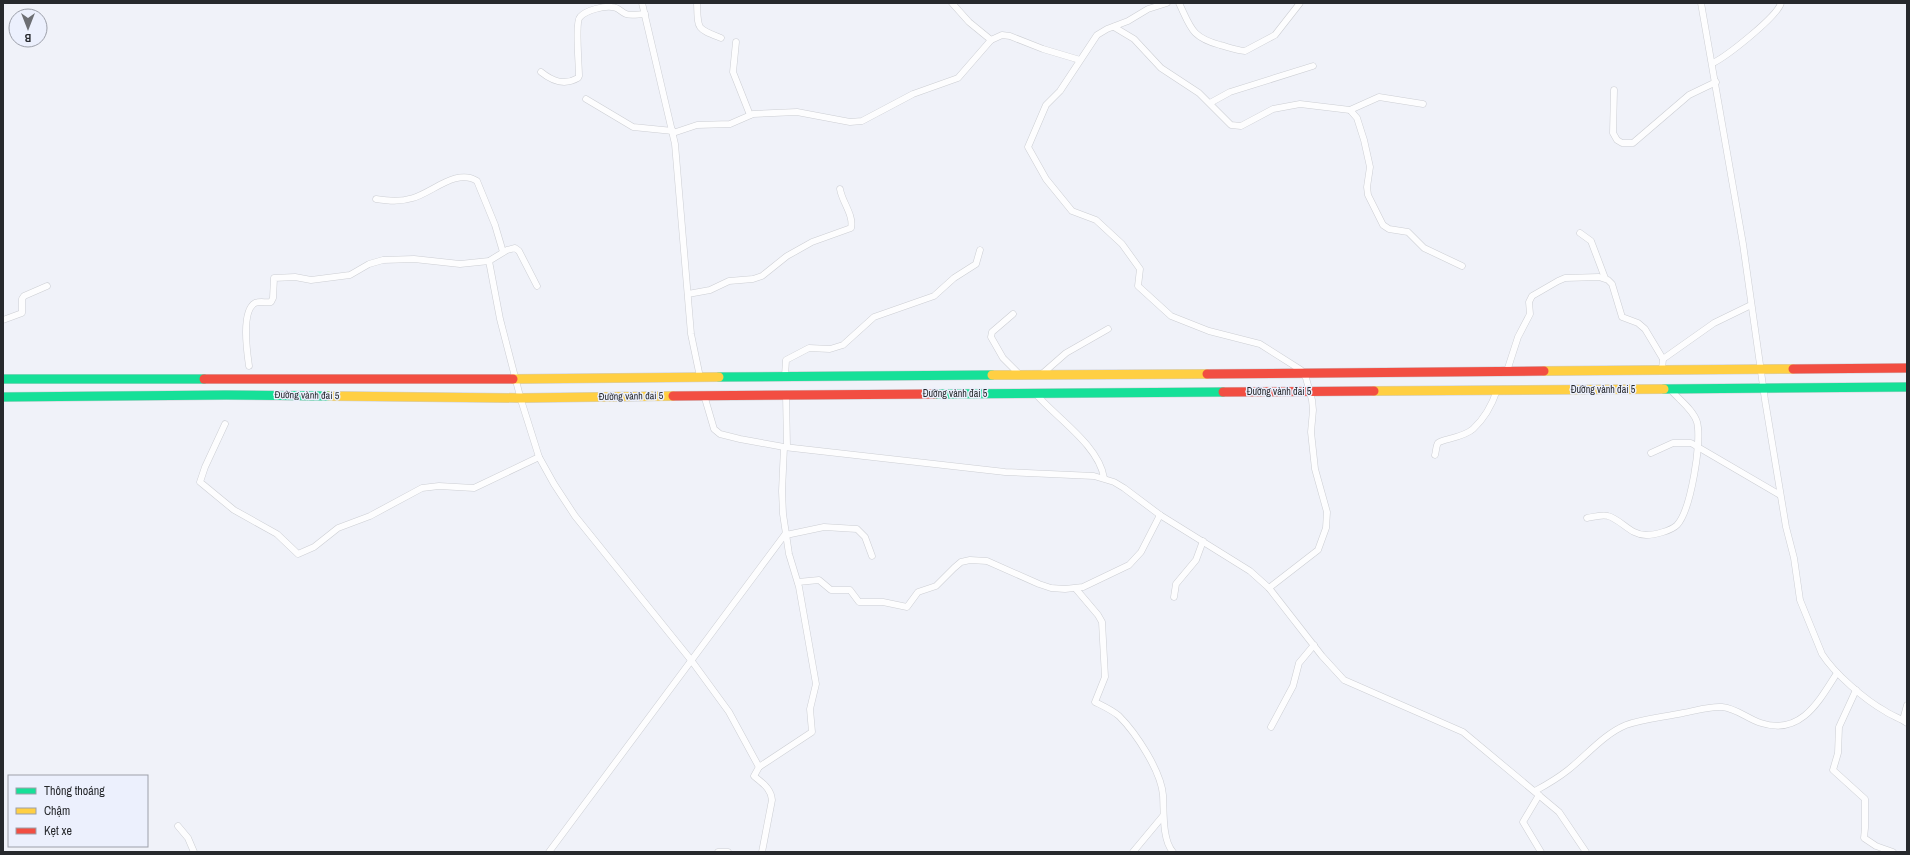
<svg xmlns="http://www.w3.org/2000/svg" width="1910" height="855" viewBox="0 0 1910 855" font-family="'Archivo Narrow',sans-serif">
  <rect width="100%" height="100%" fill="#f0f2f9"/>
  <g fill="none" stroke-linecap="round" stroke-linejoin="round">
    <g stroke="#ccced3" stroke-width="7">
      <g id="street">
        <path d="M642,3L675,144L691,334L700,377"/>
        <path d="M697,3C698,30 696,28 721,38"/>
        <path d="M952,3L969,22L991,40"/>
        <path d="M1167,3L1148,9L1128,21L1107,29L1097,35L1060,91L1046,105L1028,147L1046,179L1072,211L1096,220L1122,244L1140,269L1138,286L1171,316L1209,331L1260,344L1301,370L1306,378L1312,400L1313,410L1311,432L1315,469L1327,512L1326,528L1318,550L1269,588"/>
        <path d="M1179,3C1191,28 1191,37 1220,45C1228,47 1236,50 1245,51L1275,35L1300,3"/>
        <path d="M1701,3L1743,244L1765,400L1786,527L1794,558L1800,600L1822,654C1834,673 1865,700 1885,711C1892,716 1900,718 1907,723"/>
        <path d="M1114,27L1134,39L1161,68L1199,93L1231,125L1241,126L1273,109L1300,104L1350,110L1357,118L1364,140L1370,167L1367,187L1368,195L1383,225L1389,229L1408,232L1424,248L1462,266"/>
        <path d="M736,42L733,72L750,115"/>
        <path d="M1713,63C1727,56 1777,17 1781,3"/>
        <path d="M541,72C552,81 564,86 578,78L579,76C579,65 575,22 580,17C586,10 604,6 612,7C618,7 621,12 626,14C631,16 639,14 645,14"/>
        <path d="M1614,90L1613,133L1617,140L1622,143H1633L1689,95L1716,82"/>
        <path d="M586,99L633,127L673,131"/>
        <path d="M1210,103L1230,92L1313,66"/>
        <path d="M1350,110L1379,97L1423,104"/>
        <path d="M673,133L697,125L730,124L753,114L797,112L850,122L862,121L913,94L958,78L991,40L1002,35L1010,36L1043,49L1080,60"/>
        <path d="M376,199C389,201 400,202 413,198C433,192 457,168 477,181L495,225L503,252"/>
        <path d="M1580,233L1591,241L1605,278"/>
        <path d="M489,261L500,319L521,400L539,457L554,484L575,516L691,660L729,712L759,767"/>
        <path d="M688,294L710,290L729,281L753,279L762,276L787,256L812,242L851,228C854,215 842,202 840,189"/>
        <path d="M1013,314L992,332L991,337L1003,358L1019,374"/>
        <path d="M3,320L22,313V299L24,296L47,286"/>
        <path d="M1663,359L1714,323L1751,305"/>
        <path d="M249,366C247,352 241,311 255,303C260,301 266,303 271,302L273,298L274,278L295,277L311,280L350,275L369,264L383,260L414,259L460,264L489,261L507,250L515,248L519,251L537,286"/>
        <path d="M1507,371L1518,337L1530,314L1529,302L1532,296L1558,281L1565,278L1599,277L1608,280L1612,284L1622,317L1638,323L1645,329L1663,359L1662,369"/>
        <path d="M1042,374L1066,353L1108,329"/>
        <path d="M785,376L786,360L809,348L830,349L843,345L874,317L934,296L954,278L976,264L980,250"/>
        <path d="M1035,393C1055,417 1099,445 1104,478"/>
        <path d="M786,394L787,447"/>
        <path d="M704,395L714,429L720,434L740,439L784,447L1005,472L1094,476L1114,482L1124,488L1160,515L1250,571L1269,588L1322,656L1344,680L1463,732L1559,812L1586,852"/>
        <path d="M225,424L205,467L200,482L234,510L277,534L298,554L314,547L338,528L370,516L422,488L439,486L474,488L539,457"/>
        <path d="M1651,453L1673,443H1691L1780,495"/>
        <path d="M1435,455C1436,452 1436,446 1438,443C1442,439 1463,438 1473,429C1485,418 1492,405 1497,390"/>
        <path d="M1587,518C1593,517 1602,514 1608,516C1622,520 1630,535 1646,535C1654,535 1671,531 1677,525C1691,510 1702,441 1697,422C1693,409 1678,399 1670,389"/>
        <path d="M786,535L824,527L857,529L865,537L872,556"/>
        <path d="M798,582L819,580L831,590H850L859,602H883L907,607L918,592L936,586L954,568L961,562L970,560L987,561L1039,584L1051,588L1065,589L1083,587L1129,565L1141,552L1160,515"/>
        <path d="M1076,589L1098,615L1102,622L1105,677L1095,702C1103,706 1112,710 1119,716C1136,733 1161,771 1163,795C1164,811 1162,840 1173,852"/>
        <path d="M1174,597L1176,584L1196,560L1203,541"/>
        <path d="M1856,690L1839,727L1838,753L1833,770L1865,799V828L1864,838L1876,846L1893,852"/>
        <path d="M1903,720L1907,705"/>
        <path d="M1271,727L1293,686L1299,663L1314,645"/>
        <path d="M1535,791C1546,785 1558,778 1568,770C1587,755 1604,734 1626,725C1643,719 1664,717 1683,713C1695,711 1709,706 1722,707C1736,708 1748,719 1761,723C1801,736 1819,701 1837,673"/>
        <path d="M1539,795L1523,822L1541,852"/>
        <path d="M178,826L188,838L194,852"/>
        <path d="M549,852L786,533"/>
        <path d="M718,852H728"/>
        <path d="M762,852L772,800C771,788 762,783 754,776L759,767L812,732L810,709L816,684L799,587L789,554L783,514L782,491L784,447"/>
        <path d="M1133,852L1163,816"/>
      </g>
    </g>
    <g stroke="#ccced3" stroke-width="10">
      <g id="fast">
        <path d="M719,377L992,375"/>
        <path d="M3,379H204"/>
        <path d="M1664,389L1907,387"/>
        <path d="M935,394L1223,392"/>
        <path d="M3,397L226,395L329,396"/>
      </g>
    </g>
    <g stroke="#ccced3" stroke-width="10">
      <g id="slow">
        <path d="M1544,371L1793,369"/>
        <path d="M992,375L1207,374"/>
        <path d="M513,379L719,377"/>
        <path d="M1374,391L1664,389"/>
        <path d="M329,396L521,398L673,396"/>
      </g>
    </g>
    <g stroke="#ccced3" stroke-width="10">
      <g id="jam">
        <path d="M1793,369L1907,368"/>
        <path d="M1207,374L1544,371"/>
        <path d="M204,379H513"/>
        <path d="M1223,392L1374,391"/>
        <path d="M673,396L935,394"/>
      </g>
    </g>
    <use href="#street" stroke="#fdfdfe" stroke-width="6"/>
    <use href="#fast" stroke="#16e098" stroke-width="9"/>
    <use href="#slow" stroke="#ffcf43" stroke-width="9"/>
    <use href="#jam" stroke="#f24e42" stroke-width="9"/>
  </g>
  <g text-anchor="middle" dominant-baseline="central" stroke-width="3" stroke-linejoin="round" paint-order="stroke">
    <g font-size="10" fill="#27292d" stroke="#ecf0fd">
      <text x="1603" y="389">Đường vành đai 5</text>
      <text x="1279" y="391">Đường vành đai 5</text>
      <text x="955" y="393">Đường vành đai 5</text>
      <text transform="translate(307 395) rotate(1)">Đường vành đai 5</text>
      <text transform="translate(631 396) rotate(-1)">Đường vành đai 5</text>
    </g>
  </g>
  <rect width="1910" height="855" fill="none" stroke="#27292d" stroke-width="8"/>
  <rect x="8" y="775" width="140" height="72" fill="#ecf0fd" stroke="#9da0aa"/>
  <rect x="16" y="788" width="20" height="6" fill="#16e098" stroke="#9da0aa"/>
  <text x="44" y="795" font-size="12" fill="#27292d">Thông thoáng</text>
  <rect x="16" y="808" width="20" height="6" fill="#ffcf43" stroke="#9da0aa"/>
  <text x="44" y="815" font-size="12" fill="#27292d">Chậm</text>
  <rect x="16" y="828" width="20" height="6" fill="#f24e42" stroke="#9da0aa"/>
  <text x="44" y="835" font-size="12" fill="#27292d">Kẹt xe</text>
  <g transform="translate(28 28) rotate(180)"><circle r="19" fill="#ecf0fd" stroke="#9da0aa"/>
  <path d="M0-3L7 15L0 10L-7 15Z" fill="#6d6f74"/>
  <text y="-6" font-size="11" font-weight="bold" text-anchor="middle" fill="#27292d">B</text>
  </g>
</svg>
